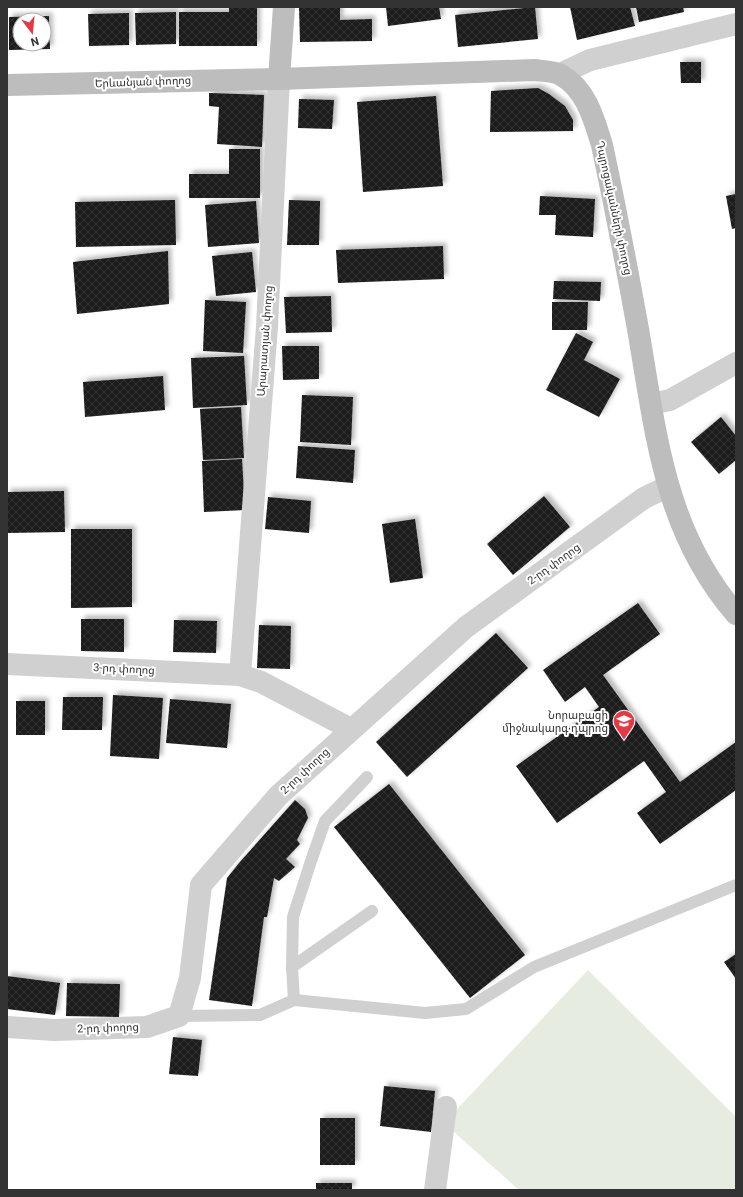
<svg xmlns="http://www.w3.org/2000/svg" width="743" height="1197" viewBox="0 0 743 1197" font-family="Roboto,'Noto Sans Armenian',sans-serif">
  <defs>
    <pattern id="building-cross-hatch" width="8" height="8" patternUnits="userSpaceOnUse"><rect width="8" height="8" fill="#1a1a1a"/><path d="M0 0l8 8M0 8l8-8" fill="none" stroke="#333"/></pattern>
    <filter id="shadow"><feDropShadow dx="3.5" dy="-3.5" stdDeviation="2" flood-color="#0004"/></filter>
  </defs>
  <rect width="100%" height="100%" fill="#fff"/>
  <path fill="#e6ecdf" d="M588,970L736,1117V1190H519L444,1123Z"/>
  <g fill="url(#building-cross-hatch)" fill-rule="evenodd" filter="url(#shadow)">
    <path d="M229,7H257V46H179V12H229Z"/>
    <path d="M299,7H340V20L372,19V41L300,42Z"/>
    <path d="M386,7H439L441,19L388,26Z"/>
    <path d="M535,7L538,39L458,47L455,15Z"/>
    <path d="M570,7H630L635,26L577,40Z"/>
    <path d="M636,7H683L684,12L639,22Z"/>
    <path d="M176,12V44L136,45L135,13Z"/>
    <path d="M129,13V45L89,46L88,14Z"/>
    <path d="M49,16L50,49L9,50V17ZM20,20H44V44H20Z"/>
    <path d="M680,62H701V83H681Z"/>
    <path d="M538,88L549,94L565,106L573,120V131L490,132L491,91Z"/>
    <path d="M209,93L264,95L262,147L217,144L219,107L209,106Z"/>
    <path d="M436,96L443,186L363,192L357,102Z"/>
    <path d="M299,99L334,100L332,129L298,128Z"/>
    <path d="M229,149H260V198H189V174H229Z"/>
    <path d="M736,194V228L732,229L726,196Z"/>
    <path d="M540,196L595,199L593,237L555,235L556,215H539Z"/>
    <path d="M175,200L176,245L76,247L75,202Z"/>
    <path d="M289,200L320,201L319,245H287Z"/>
    <path d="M256,201L259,243L208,247L205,205Z"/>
    <path d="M443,246L444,279L338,283L336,250Z"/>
    <path d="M168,251L169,304L77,314L73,262Z"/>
    <path d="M252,252L256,292L216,296L212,256Z"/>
    <path d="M554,281L601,282L600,301L553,299Z"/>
    <path d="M331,296L332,332L286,333L284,297Z"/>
    <path d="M205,300L246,302L243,353L203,351Z"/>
    <path d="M552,302H588L587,330H552Z"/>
    <path d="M576,333L593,342L584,360L620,379L599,417L546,390Z"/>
    <path d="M282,346H319V379L283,380Z"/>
    <path d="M244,356L247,405L193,408L191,358Z"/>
    <path d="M163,376L165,410L85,417L83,382Z"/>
    <path d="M302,395L353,397L351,445L300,442Z"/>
    <path d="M241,407L244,458L203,460L200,409Z"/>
    <path d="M721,417L736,436V460L719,474L691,442Z"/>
    <path d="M298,446L355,450L353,483L296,478Z"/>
    <path d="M242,459L245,510L204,512L202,461Z"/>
    <path d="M64,491L65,532L7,533V492Z"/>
    <path d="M544,496L570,527L513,575L487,544Z"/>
    <path d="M268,497L311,501L309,533L265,529Z"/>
    <path d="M415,519L423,578L390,583L382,524Z"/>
    <path d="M71,529H132V607L71,608Z"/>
    <path d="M638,603L660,634L603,675L680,782L736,742V790L660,844L637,813L666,792L644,761L557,823L516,766L599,707L585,687L565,702L543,670Z"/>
    <path d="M81,619H124V652L81,651Z"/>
    <path d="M174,620L217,621L216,653L173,652Z"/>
    <path d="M259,625L291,626L290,669L257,668Z"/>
    <path d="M496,633L528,668L407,777L376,742Z"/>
    <path d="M113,695L163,698L159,759L110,756Z"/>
    <path d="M63,697H103L102,730H62Z"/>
    <path d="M170,699L231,704L227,748L166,743Z"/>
    <rect x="16" y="701" width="29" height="34"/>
    <path d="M389,784L525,955L470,998L334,827Z"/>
    <path d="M295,800L305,809L308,818L297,840L300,844L286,859L295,867L279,881L274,878L267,917H264L252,1006L209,1000L227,878L239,863Z"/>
    <path d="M736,954V979L724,962Z"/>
    <path d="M7,976L60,983L55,1015L7,1009Z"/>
    <path d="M67,983L120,984L119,1017L66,1016Z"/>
    <path d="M173,1037L202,1040L198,1076L169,1074Z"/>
    <path d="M384,1086L435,1091L431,1132L380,1126Z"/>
    <rect x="320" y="1118" width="35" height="47"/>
    <rect x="316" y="1183" width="36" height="7"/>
  </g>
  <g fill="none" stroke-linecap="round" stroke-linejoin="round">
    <g stroke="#d0d0d0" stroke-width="12">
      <path d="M292,967L372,911"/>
      <path d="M294,1000L292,967L293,917L311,861L325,821L367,777"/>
      <path d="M179,1016L260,1015L294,1000L425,1013L466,1009L534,967L736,885"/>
    </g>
    <g stroke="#d0d0d0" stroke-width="22">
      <path d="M560,74L590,60L736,24"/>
      <path d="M651,404L670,400L736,363"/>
      <path d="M7,664L240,675L261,682L351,729"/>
      <path d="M240,675L267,327L279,79"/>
      <path d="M7,1027L54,1030L147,1027L179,1016L190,978L201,885L278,796L466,627L644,498L667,487"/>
      <path d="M435,1190L446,1107"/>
    </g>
    <g stroke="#bdbdbd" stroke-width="22">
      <path d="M279,79L284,7"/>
      <path d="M7,85L279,79L534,70C542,71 554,71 561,75C586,89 594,119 602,145C615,206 627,268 638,329C656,433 664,531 736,614"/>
    </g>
  </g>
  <defs>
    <g id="school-pin" transform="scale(1.15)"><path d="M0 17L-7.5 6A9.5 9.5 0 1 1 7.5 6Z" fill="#e63946" stroke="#fff"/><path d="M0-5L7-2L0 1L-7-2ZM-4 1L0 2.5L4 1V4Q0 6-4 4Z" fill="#fff"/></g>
  </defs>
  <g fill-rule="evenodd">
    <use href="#school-pin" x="624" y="721"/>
  </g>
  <g text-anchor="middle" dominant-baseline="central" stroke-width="4" stroke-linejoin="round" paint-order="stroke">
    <g font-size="11" fill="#333" stroke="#fff">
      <text transform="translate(143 82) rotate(-2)">Երևանյան փողոց</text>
      <text transform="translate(614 208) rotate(78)">Դպրոցականների փողոց</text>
      <text transform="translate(265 341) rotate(-86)">Արարատյան փողոց</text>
      <text transform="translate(554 564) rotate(-36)">2-րդ փողոց</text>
      <text transform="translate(124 669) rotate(3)">3-րդ փողոց</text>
      <text transform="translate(305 771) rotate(-43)">2-րդ փողոց</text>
      <text transform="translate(108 1028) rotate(-2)">2-րդ փողոց</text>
    </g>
    <g font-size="11" fill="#333" stroke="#fff" text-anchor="end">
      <text x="608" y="715">Նորաբացի<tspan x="608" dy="13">միջնակարգ դպրոց</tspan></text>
    </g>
  </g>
  <rect width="743" height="1197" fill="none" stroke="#333333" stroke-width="16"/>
  <g transform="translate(32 32) rotate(164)"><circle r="19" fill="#ffffff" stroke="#adadad"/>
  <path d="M0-3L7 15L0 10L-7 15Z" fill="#e63946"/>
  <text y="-6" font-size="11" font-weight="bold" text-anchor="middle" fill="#333333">N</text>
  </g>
</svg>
